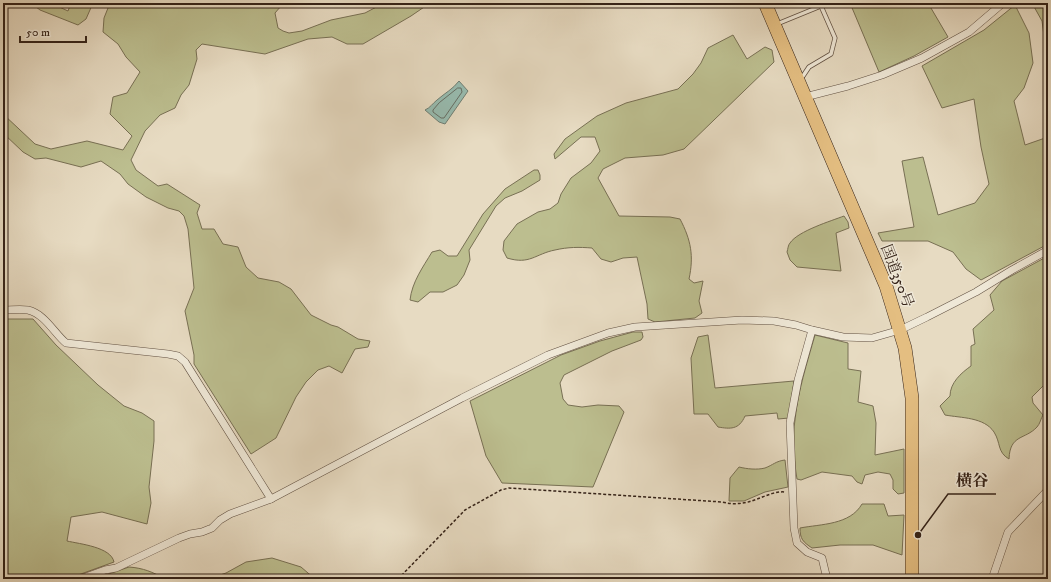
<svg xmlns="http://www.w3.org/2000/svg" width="1051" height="582" viewBox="0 0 1051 582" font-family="'IM FELL DW Pica','Noto Serif JP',serif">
  <rect width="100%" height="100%" fill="#e7dbc2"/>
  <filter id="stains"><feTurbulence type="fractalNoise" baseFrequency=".005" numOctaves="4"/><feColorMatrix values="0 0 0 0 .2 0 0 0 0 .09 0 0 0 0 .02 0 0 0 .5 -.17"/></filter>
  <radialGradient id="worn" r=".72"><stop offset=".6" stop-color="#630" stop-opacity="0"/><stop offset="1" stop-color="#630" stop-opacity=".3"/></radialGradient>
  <g fill="#bcbe8f" stroke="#787054">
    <path d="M31,3H55V5L68,11L71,3H93L86,19L78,25L40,10Z"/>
    <path d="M110,3H286L281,6L275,13L278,28L283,31L289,33L302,31L331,20L365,13L384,3H430L411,16L363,44H347L332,37L308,39L265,54L202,44L196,50L197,59L189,85L181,95L175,108L160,115L145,131L131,160L136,170L158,186L167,184L200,205L197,213L202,229H214L223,244L238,247L246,267L258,278L279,282L291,289L311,315L331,325L338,327L358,339L370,341L368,347L355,349L342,373L329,366L318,370L306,382L296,397L276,438L251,454L194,364V355L185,311L194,288L188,229L184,216L179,211L168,208L146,197L128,184L120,174L101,161L81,167L46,158L35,159L23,152L3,133V114L35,144L51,149L87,141L123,150L132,136L110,114L113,97L127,93L140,72L126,57L118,44L103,32L104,18Z"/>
    <path d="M850,3H928L948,37L914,56L879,72Z"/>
    <path d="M1032,3H1048V116L1045,90L1047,58L1042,21Z"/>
    <path d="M1015,5L1029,33L1033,63L1024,88L1014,101L1025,145L1048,137V244L981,280L966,269L953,252L928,241H882L878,233L914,227L902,161L923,157L938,215L975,203L989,184L981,147L974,99L942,108L922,66L984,30Z"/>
    <path d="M733,35L747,59L765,47L772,50L774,62L684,149L663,155L625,158L603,169L598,178L619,216L670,217L680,219C691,240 694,256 689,279L694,283L703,281L699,301L702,313L695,318L655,322L648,319L647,304L637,257L623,258L611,262L601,259L592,248C579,247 568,247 555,250C535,254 530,265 507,258L503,250L504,241L517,224L538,212L550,209L558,203L561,194L571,178L591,163L600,151L595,137H581L555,159L554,154L565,139L597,116L626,103L678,89L693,74L701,63L708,48Z"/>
    <path d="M534,170H538L540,175V180L522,191L505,198L496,206L469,250L470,260L464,275L457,285L443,292H430L418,302L410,300C412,282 423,267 432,252L440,250L448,256H457L483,214L505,189Z"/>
    <path d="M844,216L848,222L849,228L836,233L841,271L797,267L790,260L787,252C788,249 788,245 790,243C798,231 831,221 844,216Z"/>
    <path d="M1048,256V381L1032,397L1033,403L1043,415C1041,418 1040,424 1037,427C1025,440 1010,434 1009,459C997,452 1001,443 994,432C984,417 961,418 945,415L940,406L950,396C950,383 961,373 971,366V346L975,344L973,329L994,310L990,295L1002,281Z"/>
    <path d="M3,319H33L56,345L98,385L124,406L142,413L154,421V441L149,487L151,503L147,524L102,512L71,517L67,541C80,544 111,547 114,562L67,579H3Z"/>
    <path d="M633,332H642L643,337L641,340L612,351L564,375L560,383L563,399L568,405L582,407L598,405L619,406L624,412L593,487L502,483L486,456L470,401L561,355L600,341Z"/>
    <path d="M708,335L715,388L794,381L789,418L778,419L777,413L745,416C739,430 730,429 718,427L708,414H694L691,358L698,337Z"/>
    <path d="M815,335L848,343V369L861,371L858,402L873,406L876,423L875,455L904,449V493L898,494L893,489V480L890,474L878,472L865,475L862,484L857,482L852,476L822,472L801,480L797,479C794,461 792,438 795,420C798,391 807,363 815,335Z"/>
    <path d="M785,460L788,487L765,492L744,501H729L730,478L739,467C747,469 757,470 765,468C773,465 776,461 785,460Z"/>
    <path d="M862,504H884L888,516L904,515L902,555L873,545H840L812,548C803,542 800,539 800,528C821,524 850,525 862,504Z"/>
    <path d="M272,558L301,567L315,579H208L226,573L246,562Z"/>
    <path d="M129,567C143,568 153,572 165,579L124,578L97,579V578Z"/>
  </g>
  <path fill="#97bbaf" stroke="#6f7e73" d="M459,81L468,91L445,124L439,122L425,110C430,108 433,103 437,100C445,93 453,89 459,81Z"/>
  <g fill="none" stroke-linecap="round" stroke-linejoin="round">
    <path stroke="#666e64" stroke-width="1" d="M458,88H461L462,92L444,118H441L433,112V110L439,103Z"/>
    <g stroke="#615042" stroke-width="5">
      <path id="lane" d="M777,24L821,6L835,38L831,54L809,67L803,76L800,77"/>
    </g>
    <g stroke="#615042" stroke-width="8">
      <g id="street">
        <path d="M805,97L848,86L882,75L922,58L969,32L1003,3"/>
        <path d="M3,310C11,310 21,309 28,310C45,314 54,333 66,343L168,354L178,356L185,362L271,499"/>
        <path d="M812,330L798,380L790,423L794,528L797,543L807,552L822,558L827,579"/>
        <path d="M80,579L105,570L116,568L179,538L190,534L202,532L212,528L220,520L230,514L271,499L462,398L548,355L608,333L635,327L742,320L774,321L796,325L812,330L843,337L872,338L900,330L927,317L976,292L1012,270L1048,250"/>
        <path d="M992,579L1008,532L1048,490"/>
      </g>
    </g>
    <g stroke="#342218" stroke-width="14">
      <path id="highway" d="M765,3L886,286L905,348L912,398V579"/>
    </g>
    <path stroke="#342218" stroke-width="1.5" stroke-dasharray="3 2" stroke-linecap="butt" d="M398,579L465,510L501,490L509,488L722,502C734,505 745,504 757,499C766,496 775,491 785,492"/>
    <use href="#lane" stroke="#efe8d7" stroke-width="3.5"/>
    <use href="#street" stroke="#efe8d7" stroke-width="7"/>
    <use href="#highway" stroke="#e4be81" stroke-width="13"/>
  </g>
  <g text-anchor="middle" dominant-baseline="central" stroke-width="3" stroke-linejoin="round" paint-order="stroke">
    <g font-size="15" fill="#342218" stroke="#efe8d7">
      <text transform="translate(897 276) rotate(69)">国道350号</text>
    </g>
  </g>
  <path fill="none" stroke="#342218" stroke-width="1.5" d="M918 535L948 494H996"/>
  <circle fill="#342218" stroke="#efe8d7" stroke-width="1.5" cx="918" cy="535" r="4"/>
  <g font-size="16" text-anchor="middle" font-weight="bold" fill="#342218" stroke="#efe8d7" stroke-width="3" stroke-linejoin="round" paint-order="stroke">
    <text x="972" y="486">横谷</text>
  </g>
  <rect width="1051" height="582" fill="none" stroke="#e7dbc2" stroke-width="16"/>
  <rect x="4" y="4" width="1043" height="574" fill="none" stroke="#342218" stroke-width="2"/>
  <rect x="8" y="8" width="1035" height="566" fill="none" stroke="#342218"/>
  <path d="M20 36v6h66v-6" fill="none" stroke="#342218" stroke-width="2"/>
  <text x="26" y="36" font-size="12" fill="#342218" stroke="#efe8d7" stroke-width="3" paint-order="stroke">50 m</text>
  <rect width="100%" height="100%" filter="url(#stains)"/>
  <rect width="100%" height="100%" fill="url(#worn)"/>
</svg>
